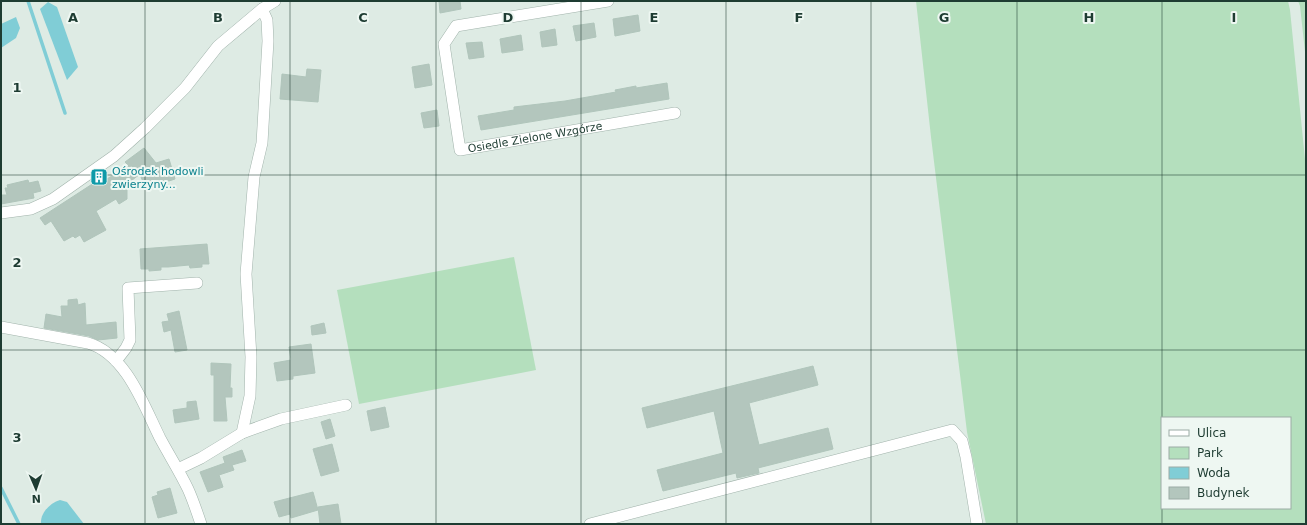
<svg xmlns="http://www.w3.org/2000/svg" width="1307" height="525" viewBox="0 0 1307 525" font-family="'DejaVu Sans',sans-serif">
  <rect width="100%" height="100%" fill="#deebe4"/>
  <g fill="#b4dfbd" fill-rule="evenodd">
    <path d="M916,1H1288L1290,10L1306,169V524H986L967,432L931,137ZM1162,418H1290V508H1162Z"/>
    <path d="M1298,1H1306V61L1300,6Z"/>
    <path d="M514,257L536,370L359,404L337,290Z"/>
  </g>
  <g fill="#80cdd6">
    <path d="M48,2L57,7L78,67L67,80L40,9Z"/>
    <path d="M16,17L20,28L16,38L1,48V24Z"/>
    <path d="M60,500L67,502L84,524H41C40,513 50,503 60,500Z"/>
  </g>
  <g fill="none" stroke-linecap="round" stroke-linejoin="round">
    <g stroke="#80cdd6" stroke-width="3.5">
      <path d="M28,1L65,113"/>
      <path d="M1,488L19,524"/>
    </g>
  </g>
  <g fill="#b3c6bd" stroke="#b0c5bb">
    <path d="M439,1H460L461,9L440,13Z"/>
    <path d="M638,15L640,31L615,36L613,19Z"/>
    <path d="M594,23L596,37L576,41L573,26Z"/>
    <path d="M555,29L557,45L542,47L540,32Z"/>
    <path d="M521,35L523,50L502,53L500,39Z"/>
    <path d="M482,42L484,57L469,59L466,43Z"/>
    <path d="M429,64L432,85L415,88L412,67Z"/>
    <path d="M307,69L321,70L318,102L280,99L282,74L306,77Z"/>
    <path d="M667,83L669,99L481,130L478,116L514,110V107L565,101L616,92L615,90L636,86V88Z"/>
    <path d="M437,110L439,126L424,128L421,113Z"/>
    <path d="M144,148L156,163L169,159L175,179L145,189L140,174L127,184V199L119,204L116,199L96,211L106,230L84,242L80,235L75,238L73,236L64,241L51,221L45,225L40,218L100,179V183L129,166L125,162Z"/>
    <path d="M28,180L29,183L38,181L41,191L33,193L34,198L1,204V195H7L5,188H8L7,185Z"/>
    <path d="M207,244L209,264H202V267L190,268L189,265L168,267H161V270L149,271V269H141L140,249Z"/>
    <path d="M77,299L78,305L85,303L86,325L116,322L117,338L98,340L89,336L44,328L46,314L62,317L61,306H68V300Z"/>
    <path d="M179,311L187,350L175,352L171,330L164,332L162,322L169,321L167,314Z"/>
    <path d="M324,323L326,333L312,335L311,326Z"/>
    <path d="M311,344L315,373L293,376V379L277,381L274,363L291,360L289,347Z"/>
    <path d="M211,363L231,364L230,388H232V397H225L227,421H214V375H211Z"/>
    <path d="M813,366L818,385L749,403L759,445L828,428L833,449L758,468L759,473L737,478L736,473L663,491L657,470L723,453L714,411L647,428L642,408Z"/>
    <path d="M196,401L199,419L175,423L173,410L187,408V402Z"/>
    <path d="M385,407L389,427L371,431L367,411Z"/>
    <path d="M330,419L335,436L326,439L321,422Z"/>
    <path d="M332,444L339,471L321,476L313,449Z"/>
    <path d="M242,450L246,461L232,465L234,470L219,475L223,487L208,492L200,472L225,463L223,457Z"/>
    <path d="M170,488L177,513L158,518L152,497L158,495L157,492Z"/>
    <path d="M313,492L318,510L291,518L290,514L279,517L274,502Z"/>
    <path d="M338,504L341,524H320L318,507Z"/>
  </g>
  <g fill="none" stroke-linecap="round" stroke-linejoin="round">
    <g stroke="#a1b3ab" stroke-width="12">
      <g id="minor">
        <path id="s1" d="M608,1L456,26L444,44L460,150L675,113"/>
        <path d="M1,213L31,209L53,199L114,156L145,128L185,88L218,46L262,9L275,1"/>
        <path d="M1,327L88,343C126,354 144,406 160,438C169,455 180,472 188,489C193,500 197,512 201,524"/>
        <path d="M116,361L126,348L130,340L128,288L197,283"/>
        <path d="M242,433L281,419L346,405"/>
        <path d="M178,469L201,458L242,433L250,396L251,357L246,274L254,177L262,143L268,41L267,20L262,9"/>
        <path d="M590,524L952,430L962,441L966,457L977,524"/>
      </g>
    </g>
    <use href="#minor" stroke="#fff" stroke-width="11"/>
  </g>
  <path fill="none" stroke="#1e3c32" stroke-width="1" stroke-opacity="0.55" d="M145,1V524M290,1V524M436,1V524M581,1V524M726,1V524M871,1V524M1017,1V524M1162,1V524M1,175H1306M1,350H1306"/>
  <defs>
    <g id="building-square" transform="scale(0.9)"><rect x="-9" y="-9" width="18" height="18" rx="4" fill="#0f9aa8" stroke="#eef7f2"/><path d="M-4-6H4V6H1V3H-1V6H-4ZM-2.5-4.3h1.7v1.8h-1.7ZM.8-4.3h1.7v1.8H.8ZM-2.5-1h1.7V.8h-1.7ZM.8-1h1.7V.8H.8Z" fill="#fff"/></g>
  </defs>
  <g fill-rule="evenodd">
    <use href="#building-square" x="99" y="177"/>
  </g>
  <g text-anchor="middle" dominant-baseline="central" stroke-width="4" stroke-linejoin="round" paint-order="stroke">
    <g font-size="11" fill="#1e3c32" stroke="#eef7f2">
      <text stroke="none"><textPath href="#s1" startOffset="359">Osiedle Zielone Wzgórze</textPath></text>
    </g>
    <g font-size="11" fill="#0d838f" stroke="#eef7f2" text-anchor="start">
      <text x="112" y="171">Ośrodek hodowli<tspan x="112" dy="13">zwierzyny...</tspan></text>
    </g>
  </g>
  <g font-size="13" text-anchor="middle" font-weight="bold" fill="#1e3c32" stroke="#eef7f2" stroke-width="4" stroke-linejoin="round" paint-order="stroke">
    <text x="73" y="22">A</text>
    <text x="218" y="22">B</text>
    <text x="363" y="22">C</text>
    <text x="508" y="22">D</text>
    <text x="654" y="22">E</text>
    <text x="799" y="22">F</text>
    <text x="944" y="22">G</text>
    <text x="1089" y="22">H</text>
    <text x="1234" y="22">I</text>
    <text x="17" y="92">1</text>
    <text x="17" y="267">2</text>
    <text x="17" y="442">3</text>
  </g>
  <rect width="1307" height="525" fill="none" stroke="#1e3c32" stroke-width="4"/>
  <rect x="1161" y="417" width="130" height="92" fill="#eef7f2" stroke="#9baca5"/>
  <rect x="1169" y="430" width="20" height="6" fill="#ffffff" stroke="#9baca5"/>
  <text x="1197" y="437" font-size="12" fill="#1e3c32">Ulica</text>
  <rect x="1169" y="447" width="20" height="12" fill="#b4dfbd" stroke="#9baca5"/>
  <text x="1197" y="457" font-size="12" fill="#1e3c32">Park</text>
  <rect x="1169" y="467" width="20" height="12" fill="#80cdd6" stroke="#9baca5"/>
  <text x="1197" y="477" font-size="12" fill="#1e3c32">Woda</text>
  <rect x="1169" y="487" width="20" height="12" fill="#b3c6bd" stroke="#9baca5"/>
  <text x="1197" y="497" font-size="12" fill="#1e3c32">Budynek</text>
  <g transform="translate(36 489) rotate(178)" stroke="#eef7f2" stroke-width="3" paint-order="stroke">
  <path d="M0-3L7 15L0 10L-7 15Z" fill="#1e3c32"/>
  <text y="-6" font-size="11" font-weight="bold" text-anchor="middle" fill="#1e3c32">N</text>
  </g>
</svg>
